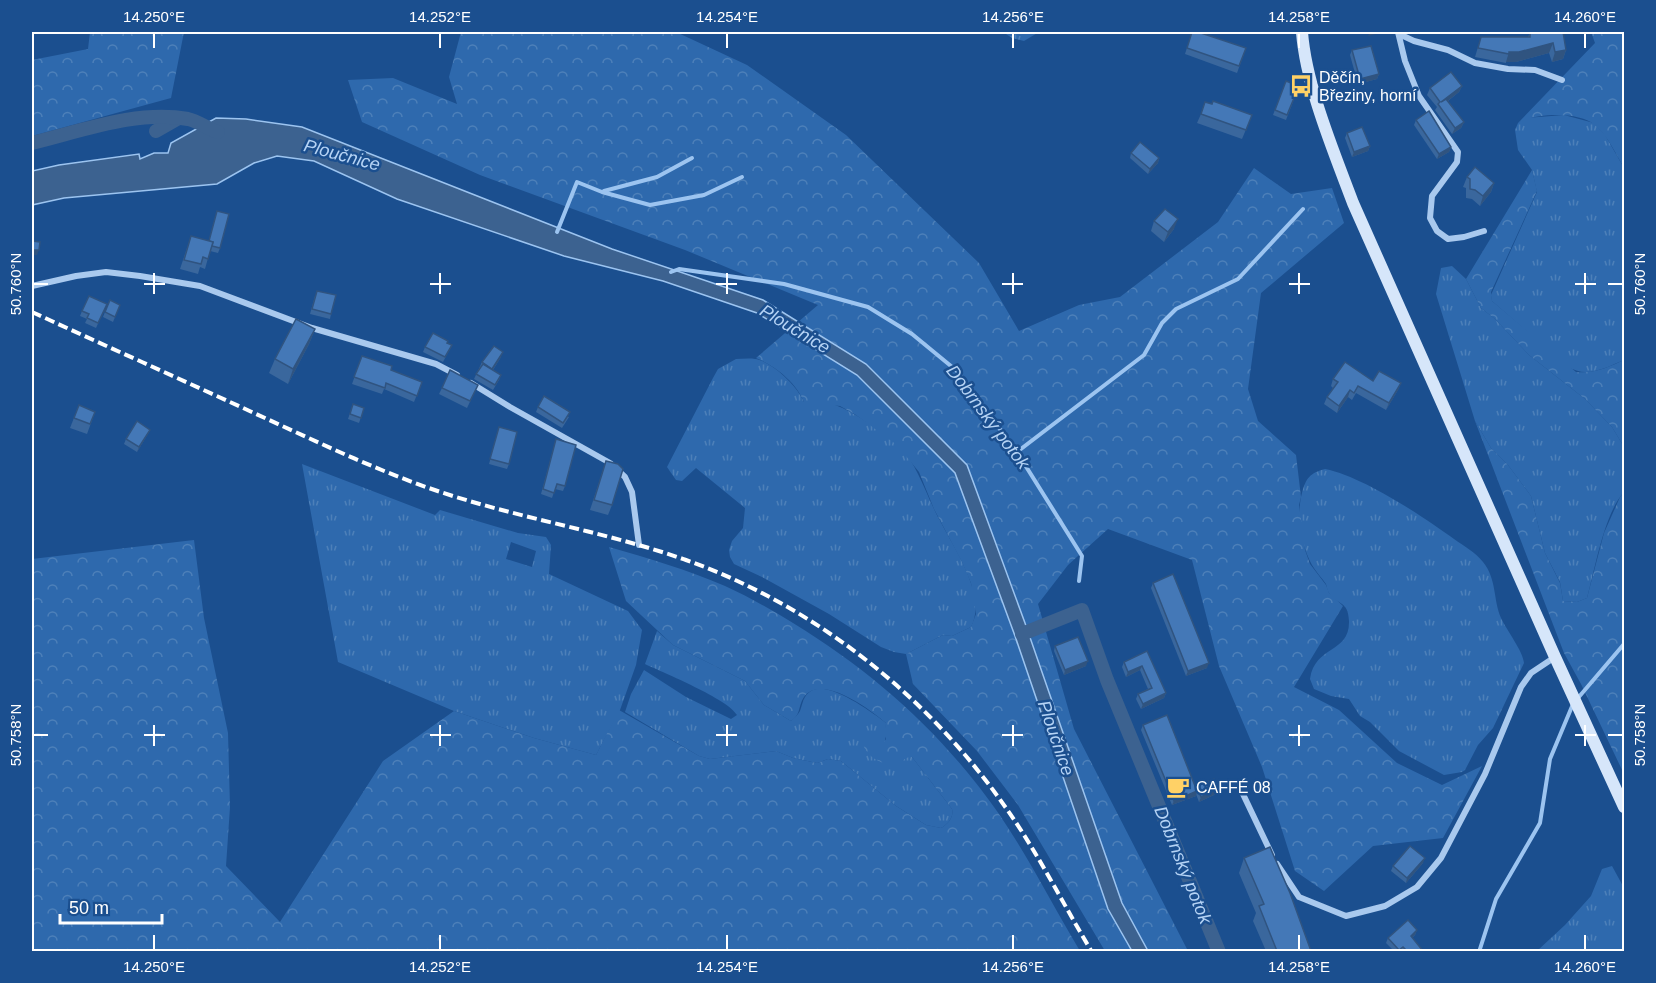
<svg xmlns="http://www.w3.org/2000/svg" width="1656" height="983" viewBox="0 0 1656 983" font-family="Arial,sans-serif">
  <defs>
    <pattern id="grass-tufts" width="24" height="20" patternUnits="userSpaceOnUse" patternTransform="scale(1.5)"><rect width="24" height="20" fill="#2e69ad"/><path d="M3 7l-1-3M5 7V3M7 7l1-3M15 17l-1-3M17 17v-4M19 17l1-3" fill="none" stroke="#4d80b9"/></pattern>
    <pattern id="forest-crowns" width="20" height="18" patternUnits="userSpaceOnUse" patternTransform="scale(1.5)"><rect width="20" height="18" fill="#2e69ad"/><path d="M2 6a3 3 0 1 1 6 0M12 15a3 3 0 1 1 6 0" fill="none" stroke="#4d80b9"/></pattern>
  </defs>
  <rect width="100%" height="100%" fill="#1b4f8f"/>
  <g fill="url(#grass-tufts)" fill-rule="evenodd">
    <path d="M1003,32H1039L1024,41L1012,38Z"/>
    <path d="M1564,115L1594,123L1605,135L1624,168V360C1605,368 1586,379 1567,366L1492,301L1491,295L1537,192L1532,170L1518,150L1515,130L1518,123L1526,118Z"/>
    <path d="M1452,266L1466,279L1481,308L1495,319L1529,355L1585,399L1612,427L1624,447V492C1604,514 1595,569 1587,598L1577,602L1563,601L1560,582L1545,553L1531,496L1508,465L1491,448L1475,421L1436,294L1441,268Z"/>
    <path d="M736,359C742,359 749,358 755,359C772,361 798,387 804,402C816,402 829,402 840,407C855,413 886,434 898,445C916,463 923,486 934,509C948,540 989,593 971,627L952,636L943,635L906,654L894,652L881,647L829,614L762,577L734,564L730,557L729,550L732,541L743,528L745,508L696,468L682,481L676,480L667,467L713,378L718,369Z"/>
    <path d="M302,464L435,515L440,510L518,533L546,537L551,545L549,574L628,611L642,630L636,665L620,710L596,755L534,738L454,711L338,662ZM511,542L536,551L532,567L506,559Z"/>
    <path d="M1325,469C1364,477 1422,516 1454,539C1464,546 1476,553 1483,562C1497,579 1493,600 1501,618C1507,631 1523,651 1524,663L1493,728L1478,745L1465,770L1462,772L1444,775L1399,751L1370,722L1360,716L1349,699L1331,696L1314,689L1310,679C1315,645 1350,654 1349,621C1348,599 1337,606 1329,593C1327,590 1327,587 1326,584C1322,578 1316,572 1312,565C1301,545 1296,516 1302,493C1306,478 1310,473 1325,469Z"/>
    <path d="M657,631L673,645L745,681L764,705L791,721C794,718 798,715 800,711C803,703 803,696 811,691C828,680 872,712 886,723L885,742H880L901,761L907,757H912L952,809C954,817 948,824 941,828L926,825L896,806L841,761L828,759L817,763L793,758L776,751L710,759L699,756L625,712L631,694L644,670L686,697L731,719L737,715C728,699 664,673 645,664Z"/>
    <path d="M1612,866L1624,888V951H1537L1565,925L1591,896L1602,869Z"/>
  </g>
  <g fill="url(#forest-crowns)">
    <path d="M90,32H184L171,98L32,136V60L88,49Z"/>
    <path d="M461,32H676L747,65L846,135L979,263L1019,331L1079,305L1120,297L1218,222L1254,168L1291,194L1332,188L1344,223L1261,293L1248,389L1258,421L1296,455L1301,497L1299,505L1305,550L1310,564L1326,585L1329,593L1343,606L1294,687L1339,710L1397,763L1442,785L1482,766L1443,838L1373,846L1324,891L1295,871L1262,767L1219,666L1192,560L1108,529L1068,565L1038,604L1074,729L1188,951H1105L1018,805L977,751L913,684L906,654L943,635L952,636L971,627L976,614L971,583L962,562L934,509L919,472L897,445L856,415L840,406L804,402C796,382 775,366 756,358L818,305L685,250L480,175L362,122L348,80L393,78L457,104L449,77Z"/>
    <path d="M1591,32H1624V168C1616,154 1608,136 1595,125C1579,111 1535,113 1518,123L1595,43Z"/>
    <path d="M1532,170L1537,191L1491,292L1492,301L1576,372C1594,374 1609,367 1624,360V447L1612,427L1585,399L1529,355L1495,319L1481,308L1466,279Z"/>
    <path d="M1475,421L1491,448L1508,465L1531,496L1545,553L1560,583L1563,601L1577,602L1587,598L1604,533L1620,497L1624,492V774L1581,684L1564,653Z"/>
    <path d="M194,540L204,618L228,733L230,807L226,866L280,922L383,761L454,711L534,738L596,755L619,710L699,756L710,759L776,751L793,758L817,763L828,759L841,761L896,806L926,825L941,828C948,824 954,817 952,809L912,757C905,756 902,763 894,764C881,766 861,753 863,739L866,738L884,742L886,739L884,734L886,723C870,709 821,673 804,697C798,706 801,715 791,721L764,705L745,681L673,645L626,601L609,547C648,558 688,570 725,586C749,597 772,610 793,623C876,674 943,734 999,814C1029,858 1053,906 1080,951H32V559Z"/>
  </g>
  <path fill="#3c6290" stroke="#9cc4f0" stroke-width="1.5" d="M216,118L246,119L302,127L612,249L763,300L866,364L967,465L1025,623L1122,903L1148,951H1132L1108,909L1015,636L955,473L857,375L757,313L663,281L564,256L397,199L314,161L277,156L254,163L217,184L64,198L32,205V171L59,165L139,154L140,159L154,153H168L171,143Z"/>
  <g fill="none" stroke-linecap="round" stroke-linejoin="round">
    <g stroke="#9cc4f0" stroke-width="4">
      <path d="M604,191L657,177L692,158"/>
      <path d="M557,232L577,182L602,192L650,205L704,195L742,177"/>
      <path d="M671,272L679,269L784,284L868,307L912,334L957,371L1017,452L1082,556L1079,581"/>
      <path d="M1017,452L1144,355L1162,323L1176,309L1238,279L1303,209"/>
      <path d="M1578,698L1624,644"/>
      <path d="M1479,952L1496,899L1540,823L1550,759L1573,704"/>
    </g>
    <g stroke="#3c6290" stroke-width="14">
      <path d="M156,131L177,119"/>
      <path d="M32,143C82,131 136,110 188,119C198,121 208,129 218,132"/>
      <path d="M1022,634L1082,610L1107,680L1219,952"/>
    </g>
    <g stroke="#a9c9ee" stroke-width="6">
      <path d="M1398,32L1405,61L1419,96L1458,152L1457,162L1432,196L1430,218L1437,231L1448,239L1464,237L1484,231"/>
      <path d="M1399,34L1414,41L1448,50L1475,63L1508,69L1535,70L1562,80"/>
      <path d="M32,286L76,276L106,272L140,276L200,286L312,328L436,364L457,375"/>
      <path d="M471,383L510,407L610,463L625,477L632,492L639,545"/>
      <path d="M1242,792L1272,855"/>
      <path d="M1277,864L1299,897L1346,916L1385,906L1417,887L1441,858L1485,774L1521,687L1531,673L1555,657"/>
    </g>
    <path stroke="#d6e6fa" stroke-width="12" d="M1302,32C1306,86 1334,152 1353,203L1555,657L1624,807"/>
    <path stroke="#fff" stroke-width="4" stroke-dasharray="10 4.5" stroke-linecap="butt" d="M32,312C106,346 180,379 254,413C311,439 367,466 426,487C510,517 601,530 686,560C815,606 928,696 1006,808C1038,853 1063,904 1092,952"/>
  </g>
  <g fill="#3a679d">
    <path d="M1192,32L1246,48L1237,73L1185,54Z"/>
    <path d="M1530,33L1566,50L1563,59L1552,62L1549,53L1516,62H1506V63L1475,57L1481,37H1528Z"/>
    <path d="M1352,50L1379,74L1377,79L1358,84L1350,55Z"/>
    <path d="M1286,81L1299,86L1286,120L1273,115Z"/>
    <path d="M1462,86L1459,92L1448,101L1464,122L1461,128L1452,134L1435,110L1437,107L1427,95L1430,88Z"/>
    <path d="M1212,104L1252,115L1242,139L1197,123L1201,114Z"/>
    <path d="M1416,120L1451,147L1449,152L1437,159L1414,125Z"/>
    <path d="M1347,133L1370,146L1368,151L1352,157L1345,138Z"/>
    <path d="M1131,153L1159,158L1158,163L1148,174L1130,158Z"/>
    <path d="M1467,177L1494,183L1491,192L1480,206L1472,199L1466,198V188L1463,187Z"/>
    <path d="M217,211L220,248L218,253L210,251L205,269L200,267L198,274L180,269L191,236L209,241Z"/>
    <path d="M1154,221L1174,229L1164,242L1151,231Z"/>
    <path d="M315,296L331,314L330,319L310,314Z"/>
    <path d="M107,304L96,328L85,323L87,319L80,316L82,311Z"/>
    <path d="M120,305L113,322L103,317L105,312Z"/>
    <path d="M315,329L309,344L288,384L269,373L275,359Z"/>
    <path d="M447,343L452,345L443,362L423,352L425,347Z"/>
    <path d="M362,356L391,370L422,382L414,402L384,389L382,394L352,384Z"/>
    <path d="M501,357L493,370L501,375L499,380L493,390L474,379L482,362Z"/>
    <path d="M1333,379L1373,381L1401,383L1398,390L1386,410L1356,393L1352,400L1348,397L1337,413L1324,404L1327,397L1333,388L1331,386Z"/>
    <path d="M478,385L467,408L439,394L442,388Z"/>
    <path d="M353,404L364,408L359,423L348,419Z"/>
    <path d="M79,405L95,412L87,434L70,428Z"/>
    <path d="M538,407L569,417L562,428L536,412Z"/>
    <path d="M499,427L509,464L507,469L489,464Z"/>
    <path d="M150,430L148,434L137,452L124,444L126,439Z"/>
    <path d="M556,439L565,486L563,491L555,489L552,498L541,494Z"/>
    <path d="M606,461L612,505L608,515L590,510Z"/>
    <path d="M1153,583L1207,668L1186,676L1151,588Z"/>
    <path d="M1055,646L1086,666L1064,675L1054,651Z"/>
    <path d="M1147,651L1166,693L1164,698L1141,709L1136,699L1138,694L1148,689L1140,670L1126,677L1122,667L1124,662Z"/>
    <path d="M1143,725L1196,788L1197,786L1216,794L1199,802L1196,794V796L1172,805L1141,730Z"/>
    <path d="M1244,858L1311,951H1266L1253,921L1256,913L1239,873Z"/>
    <path d="M1423,863L1406,883L1391,871L1393,866Z"/>
    <path d="M1417,930L1415,935L1412,938L1423,951H1394L1386,943L1388,938Z"/>
  </g>
  <g fill="#305480">
    <path d="M1370,32H1384L1368,36Z"/>
    <path d="M1553,43L1549,53L1516,62H1506L1509,52Z"/>
    <path d="M1566,50L1563,59L1552,62L1555,52Z"/>
    <path d="M1379,74L1377,79L1358,84L1360,79Z"/>
    <path d="M1462,86L1459,92L1440,107L1441,102Z"/>
    <path d="M1464,122L1461,128L1452,134L1455,128Z"/>
    <path d="M1370,146L1368,151L1352,157L1354,152Z"/>
    <path d="M1451,147L1449,152L1437,159L1439,154Z"/>
    <path d="M1159,158L1158,163L1148,174L1150,169Z"/>
    <path d="M1494,183L1491,192L1480,206L1483,196Z"/>
    <path d="M1178,219L1174,229L1164,242L1168,232Z"/>
    <path d="M32,250H39L37,255H32Z"/>
    <path d="M315,329L309,344L288,384L293,369Z"/>
    <path d="M503,352L501,357L490,374L492,369Z"/>
    <path d="M1401,383L1398,390L1386,410L1389,403Z"/>
    <path d="M1350,390L1348,397L1337,413L1339,406Z"/>
    <path d="M150,430L148,434L137,452L139,447Z"/>
    <path d="M1088,661L1086,666L1064,675L1065,670Z"/>
    <path d="M1209,663L1207,668L1186,676L1188,671Z"/>
    <path d="M1142,666L1140,670L1126,677L1128,672Z"/>
    <path d="M1166,693L1164,698L1141,709L1143,704Z"/>
    <path d="M1218,789L1216,794L1199,802L1201,797Z"/>
    <path d="M1197,791L1196,796L1172,805L1174,801Z"/>
    <path d="M1425,858L1423,863L1406,883L1407,878Z"/>
    <path d="M1417,930L1415,935L1409,941L1411,936Z"/>
  </g>
  <g fill="#4478b7" stroke="#305480" stroke-width="1.5">
    <path d="M1192,32H1198L1246,48L1239,66L1187,48Z"/>
    <path d="M1537,32H1563L1566,50L1555,52L1553,43L1519,52H1509V54L1478,48L1481,37H1530V33Z"/>
    <path d="M1371,46L1379,74L1360,79L1352,50Z"/>
    <path d="M1451,72L1462,86L1441,102L1446,99L1464,122L1455,128L1438,104L1440,102L1430,88Z"/>
    <path d="M1286,81L1299,86L1287,115L1275,110Z"/>
    <path d="M1213,101L1252,115L1246,130L1201,114L1205,102L1212,104Z"/>
    <path d="M1429,111L1451,147L1439,154L1416,120Z"/>
    <path d="M1362,127L1370,146L1354,152L1347,133Z"/>
    <path d="M1140,142L1159,158L1150,169L1131,153Z"/>
    <path d="M1475,167L1494,183L1483,196L1475,190L1470,189V179L1467,177Z"/>
    <path d="M1165,209L1178,219L1168,232L1154,221Z"/>
    <path d="M217,211L229,214L220,248L212,246L213,242L209,241Z"/>
    <path d="M191,236L213,242L208,259L203,257L201,264L184,260Z"/>
    <path d="M32,241L40,242L39,250H32Z"/>
    <path d="M317,291L336,295L331,314L312,309Z"/>
    <path d="M89,296L107,304L98,323L87,318L89,314L82,311Z"/>
    <path d="M110,300L120,305L115,317L105,312Z"/>
    <path d="M296,319L315,329L293,369L275,359Z"/>
    <path d="M433,333L448,341L447,343L452,345L445,357L425,347Z"/>
    <path d="M494,346L503,352L492,369L482,362Z"/>
    <path d="M362,356L392,366L391,370L422,382L417,396L386,383L385,388L354,377Z"/>
    <path d="M1345,362L1373,381L1379,371L1401,383L1389,403L1358,386L1354,393L1350,390L1339,406L1327,397L1338,382L1333,379Z"/>
    <path d="M483,364L501,375L495,385L476,374Z"/>
    <path d="M450,370L478,385L470,401L442,388Z"/>
    <path d="M544,396L570,412L563,423L538,407Z"/>
    <path d="M353,404L364,408L361,418L350,414Z"/>
    <path d="M79,405L95,412L90,424L74,418Z"/>
    <path d="M137,421L150,430L139,447L126,439Z"/>
    <path d="M499,427L517,432L509,464L490,459Z"/>
    <path d="M556,439L576,445L565,486L557,484L554,493L543,489Z"/>
    <path d="M606,461L618,464L623,469L612,505L594,500Z"/>
    <path d="M1173,574L1209,663L1188,671L1153,583Z"/>
    <path d="M1078,637L1088,661L1065,670L1055,646Z"/>
    <path d="M1147,651L1166,693L1143,704L1138,694L1152,688L1142,666L1128,672L1124,662Z"/>
    <path d="M1167,715L1197,791L1174,801L1143,725Z"/>
    <path d="M1214,779L1218,789L1201,797L1197,786Z"/>
    <path d="M1410,846L1425,858L1407,878L1393,866Z"/>
    <path d="M1270,847L1290,893L1311,951H1277L1259,906L1264,904L1244,858Z"/>
    <path d="M1408,920L1417,930L1411,936L1423,951H1407L1403,947L1399,950L1388,938Z"/>
  </g>
  <path fill="none" stroke="#fff" stroke-width="2" d="M154,33V48M440,33V48M727,33V48M1013,33V48M1299,33V48M1585,33V48M154,273V294M440,273V294M727,273V294M1013,273V294M1299,273V294M1585,273V294M33,284H48M144,284H165M430,284H451M716,284H737M1002,284H1023M1289,284H1310M1575,284H1596M1608,284H1623M154,725V746M440,725V746M727,725V746M1013,725V746M1299,725V746M1585,725V746M33,735H48M144,735H165M430,735H451M716,735H737M1002,735H1023M1289,735H1310M1575,735H1596M1608,735H1623M154,935V950M440,935V950M727,935V950M1013,935V950M1299,935V950M1585,935V950"/>
  <defs>
    <g id="bus-bare" transform="scale(1.8)"><path d="M-5-6H5V4H4V6H2V4H-2V6H-4V4H-5ZM-3.5-4V0h7V-4ZM-3.5 1.2v1.5H-2V1.2ZM2 1.2v1.5H3.5V1.2Z" fill="#ffd166" stroke="#1b4f8f" stroke-width="2.5" paint-order="stroke"/></g>
    <g id="cafe-bare" transform="scale(1.8)"><path d="M-5.5-4.5H6V0H3Q3 3.5 0 3.5H-2.5Q-5.5 3.5-5.5 0ZM3-3.2v2h1.7v-2ZM-6 4.5H4V6H-6Z" fill="#ffd166" stroke="#1b4f8f" stroke-width="2.5" paint-order="stroke"/></g>
  </defs>
  <g fill-rule="evenodd">
    <use href="#bus-bare" x="1301" y="86"/>
    <use href="#cafe-bare" x="1178" y="787"/>
  </g>
  <g text-anchor="middle" dominant-baseline="central" stroke-width="5" stroke-linejoin="round" paint-order="stroke">
    <g font-size="16" fill="#fff" stroke="#1b4f8f" text-anchor="start">
      <text x="1319" y="77">Děčín,<tspan x="1319" dy="18">Březiny, horní</tspan></text>
      <text x="1196" y="787">CAFFÉ 08</text>
    </g>
    <g font-size="18" font-style="italic" fill="#b5d3f5" stroke="#1b4f8f">
      <text transform="translate(342 155) rotate(15)">Ploučnice</text>
      <text transform="translate(795 329) rotate(31)">Ploučnice</text>
      <text transform="translate(988 417) rotate(53)">Dobrnský potok</text>
      <text transform="translate(1056 738) rotate(71)">Ploučnice</text>
      <text transform="translate(1183 865) rotate(68)">Dobrnský potok</text>
    </g>
  </g>
  <rect width="1656" height="983" fill="none" stroke="#1b4f8f" stroke-width="66"/>
  <path d="M60 914v9h102v-9" fill="none" stroke="#ffffff" stroke-width="3"/>
  <text x="69" y="914" font-size="18" fill="#ffffff" stroke="#1b4f8f" stroke-width="4.5" paint-order="stroke">50 m</text>
  <rect x="33" y="33" width="1590" height="917" fill="none" stroke="#fff" stroke-width="2"/>
  <g font-size="15" text-anchor="middle" fill="#fff">
    <text x="154" y="22">14.250°E</text>
    <text x="440" y="22">14.252°E</text>
    <text x="727" y="22">14.254°E</text>
    <text x="1013" y="22">14.256°E</text>
    <text x="1299" y="22">14.258°E</text>
    <text x="1585" y="22">14.260°E</text>
    <text transform="translate(16 284) rotate(-90)" y="5">50.760°N</text>
    <text transform="translate(1640 284) rotate(-90)" y="5">50.760°N</text>
    <text transform="translate(16 735) rotate(-90)" y="5">50.758°N</text>
    <text transform="translate(1640 735) rotate(-90)" y="5">50.758°N</text>
    <text x="154" y="972">14.250°E</text>
    <text x="440" y="972">14.252°E</text>
    <text x="727" y="972">14.254°E</text>
    <text x="1013" y="972">14.256°E</text>
    <text x="1299" y="972">14.258°E</text>
    <text x="1585" y="972">14.260°E</text>
  </g>
</svg>
